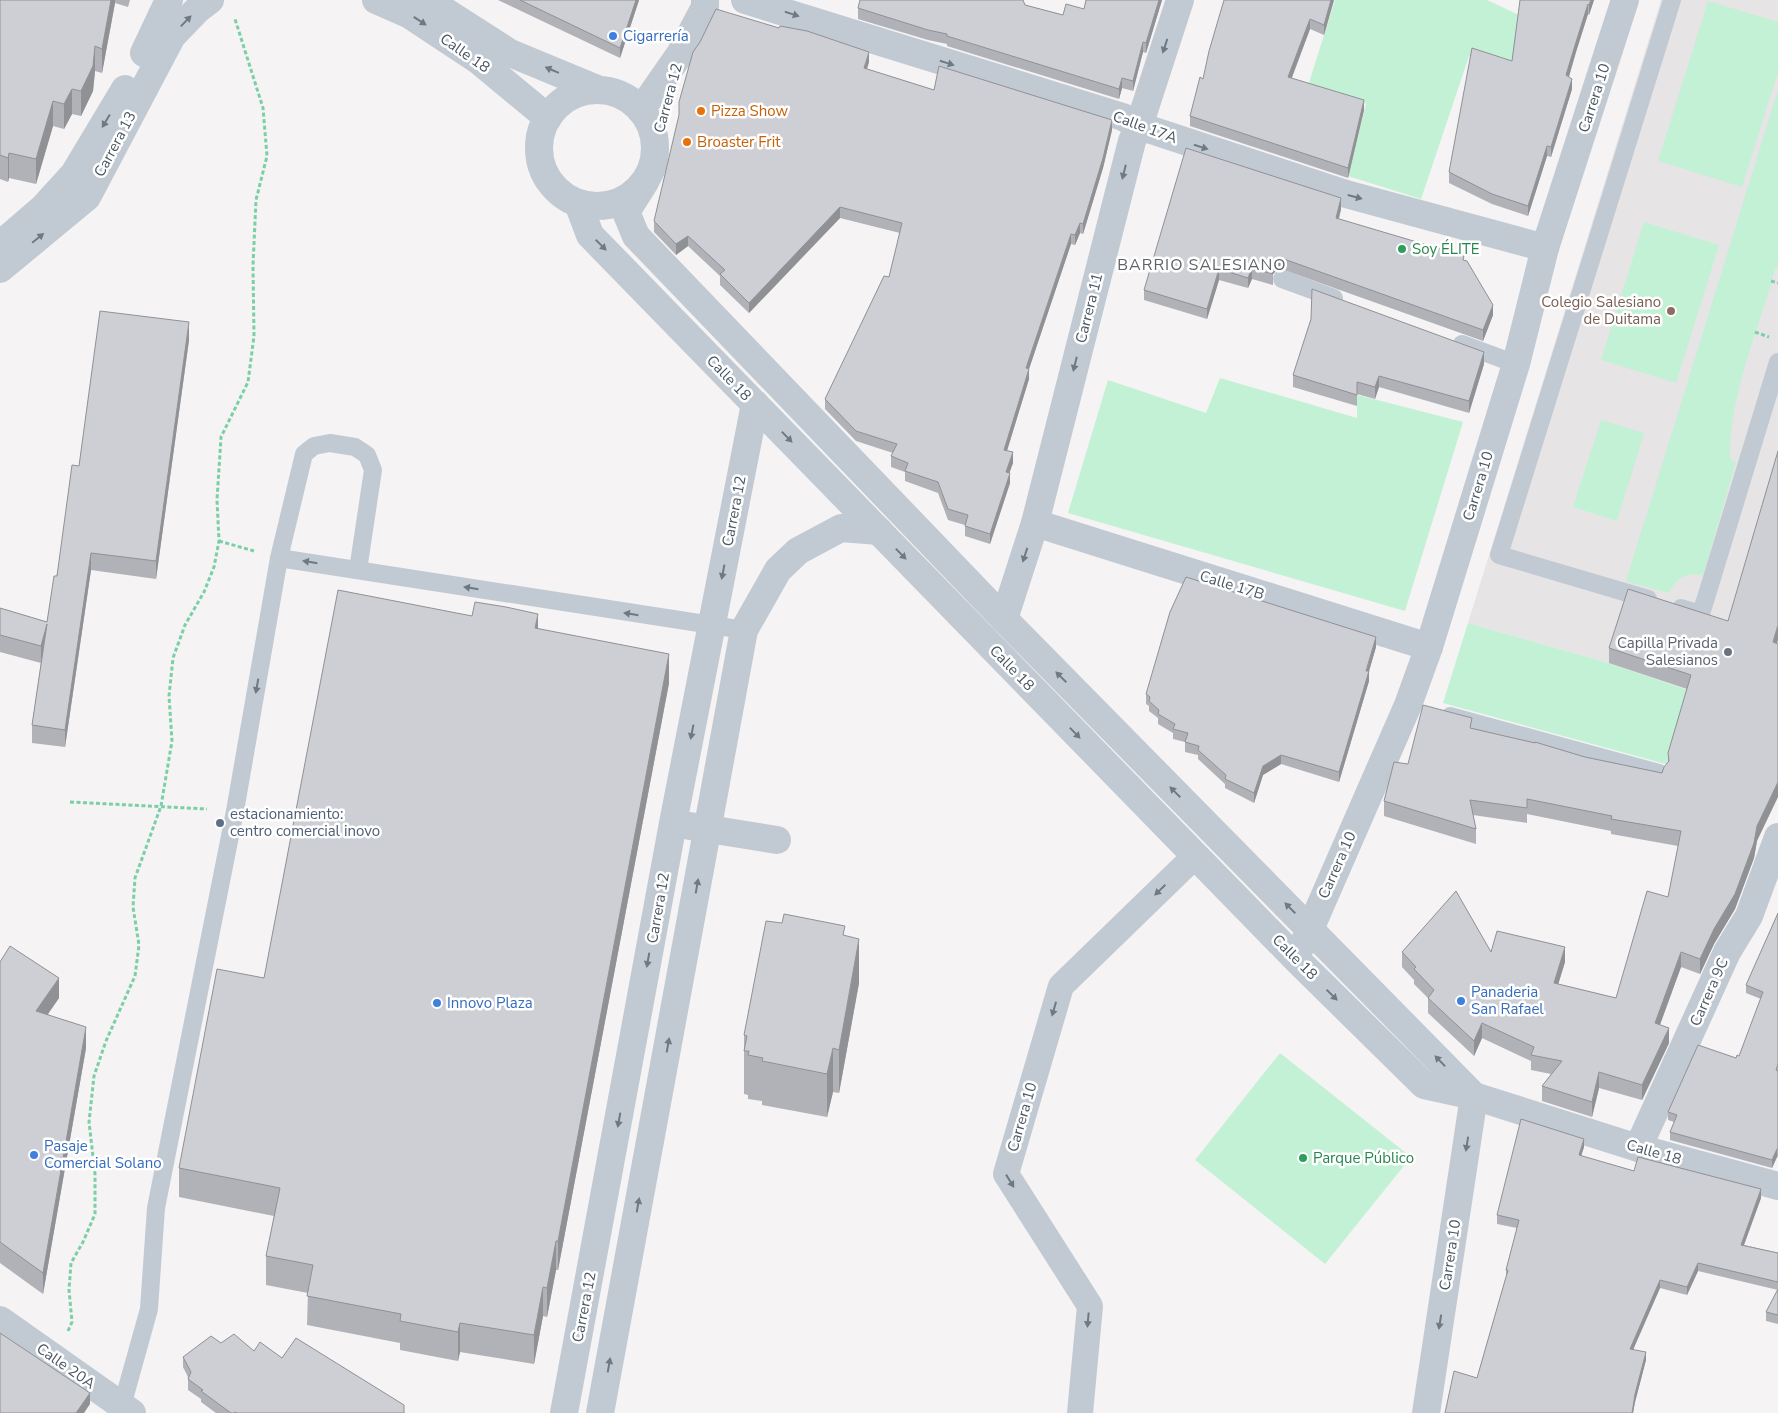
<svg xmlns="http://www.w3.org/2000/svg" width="1778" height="1413" viewBox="0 0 1778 1413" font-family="'Nunito Sans',sans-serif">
  <rect width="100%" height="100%" fill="#f5f3f3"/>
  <path fill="#e6e4e5" d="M1661,0H1778V716L1609,663L1468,623Z"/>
  <g fill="#c3f1d5">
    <path d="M1335,0H1487L1519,15L1512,67L1469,56L1421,199L1348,176L1366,104L1308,86Z"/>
    <path d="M1708,1L1778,22V72L1742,187L1658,161Z"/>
    <path d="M1778,90V264L1774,272C1758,334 1729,393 1730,459L1736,462L1703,575C1684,573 1679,576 1668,593L1626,581Z"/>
    <path d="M1644,222L1719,245L1676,383L1601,360Z"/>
    <path d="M1220,378L1357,418V402L1354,394L1463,422L1405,611L1068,513L1108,380L1206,413Z"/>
    <path d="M1601,420L1644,433L1617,521L1573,507Z"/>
    <path d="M1468,623L1609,663L1691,691L1669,765L1443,703Z"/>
    <path d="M1280,1053L1411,1157L1325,1264L1195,1160Z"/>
  </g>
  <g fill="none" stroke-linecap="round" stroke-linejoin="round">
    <g stroke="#7ad0a6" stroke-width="3" stroke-dasharray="4 2.5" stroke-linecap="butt">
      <path d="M1771,281L1778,283"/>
      <path d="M1755,332L1769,337"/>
      <path d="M219,541L254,551"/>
      <path d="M70,802L207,809"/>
      <path d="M68,1331L72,1322L69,1290L71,1263L83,1242L95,1214V1174L89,1122L94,1076L106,1041L135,976L139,945L133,907L135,878L161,806L172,741L169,696L173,658L185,625L204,592L214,567L219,541L217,500L221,437L248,382L254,336L253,265L256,200L267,156L263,108L235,19"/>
    </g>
    <g stroke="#c1cad2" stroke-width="18">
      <path d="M1282,279L1334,298"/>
      <path d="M1462,344L1516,364"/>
      <path d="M279,558L304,454L314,446L330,443L355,447L367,455L373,470L358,570"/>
      <path d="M1648,599L1499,555L1672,0"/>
      <path d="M1681,608L1701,614L1778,362"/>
      <path d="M1450,716L1659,773"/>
      <path d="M122,1406L149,1309L156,1208L235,811L279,558L744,630"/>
    </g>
    <path stroke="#c1cad2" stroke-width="26" d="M1080,1413L1090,1306L1006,1174L1061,986L1195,856"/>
    <g stroke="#c1cad2" stroke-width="28">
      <path d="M376,0L410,15L478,60L548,118"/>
      <path d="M421,0L443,10L510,53L597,89"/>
      <path d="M745,0L1123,117L1139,126L1346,194L1545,248"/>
      <path d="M144,53L169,0"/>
      <circle cx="597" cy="148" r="58"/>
      <path d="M641,110L680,54L705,7V0"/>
      <path d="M645,182L626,212L636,236L1004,619L1474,1096"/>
      <path d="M578,203L590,235L1297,960L1424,1085L1474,1096L1638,1148L1778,1186"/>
      <path d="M0,245L44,207L74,174L125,89"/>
      <path d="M0,269L87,197L172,36L198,9L210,0"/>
      <path d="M1035,523L1429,647"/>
      <path d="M1004,619L1035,523L1132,141L1139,126L1180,0"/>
      <path d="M690,826L777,840"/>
      <path d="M1304,943L1408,705L1429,647L1516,364L1545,248L1625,0"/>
      <path d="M1638,1148L1727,952L1749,916L1778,837"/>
      <path d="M0,1320L132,1413"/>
      <path d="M564,1413L673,823L755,404"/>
      <path d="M600,1413L744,630L778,570L798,551L841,528L879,531"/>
      <path d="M1426,1413L1474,1096"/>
    </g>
  </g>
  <g fill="#b0b2b7">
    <path d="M0,0H130L128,7L115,3L102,73L95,71L93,91L81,116L72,114L64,129L53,126L36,184L9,178L8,182L0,179Z"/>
    <path d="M498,0H639L620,58Z"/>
    <path d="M1086,0H1162L1146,53L1143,52L1133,91L1122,88L1119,99L947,46V44L928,40L858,19V8L1025,5L1063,15L1084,9Z"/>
    <path d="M1334,0L1324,35L1310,29L1292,78L1364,110L1348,178L1190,126V116L1203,79Z"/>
    <path d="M1520,0H1594L1589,15L1588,14L1576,52L1569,77L1572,89L1551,157L1547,156L1528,216L1492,204L1449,183V172L1512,61Z"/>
    <path d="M869,62L867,69L934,90L1112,130L1103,168L1083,234L1080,233L1075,245L1071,244L1029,369V379L1007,451L1013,463L1009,473L1010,483L990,544L965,536V525L948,520L938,493L905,481V472L891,467V456L893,453L856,441L825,409V399L889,277L900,233L840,218L749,313L720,285V276L688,246L676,255L654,232V221Z"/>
    <path d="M1341,209L1339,219L1464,261L1493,315L1483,341L1281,269L1276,271L1273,274V285L1252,279L1248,288L1219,280L1207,319L1144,300V290Z"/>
    <path d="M189,340L156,579L91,570L65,747L32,743V725L41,663L0,652V608L47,622L79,466Z"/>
    <path d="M1484,364L1469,413L1379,387L1375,399L1357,394V406L1293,387V375Z"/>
    <path d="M538,628L669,683L558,1270H556L547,1317L543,1316L534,1364L460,1352L458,1361L400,1350V1343L307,1325L308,1293L266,1285V1256L274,1216L179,1197V1168Z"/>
    <path d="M1777,643L1757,841L1754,858L1735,909L1714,944L1700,974L1681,967L1660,1025L1669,1043L1642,1100L1599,1088L1592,1117L1542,1101V1086L1551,1074L1531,1070V1061L1482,1038L1474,1056L1428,1013V998L1414,984V980L1402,967V952H1491L1565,962L1558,984L1616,998L1668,897L1678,846L1611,834V831L1527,814V823L1473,815L1476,829V844L1384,816V801L1408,764L1472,728L1585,757L1662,773L1668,762V753L1687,689L1609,663V648Z"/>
    <path d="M1376,647L1369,671V681L1339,782L1281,764L1263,775L1254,803L1225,788V784L1198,759V755L1185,752V742L1173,739V733L1158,724V718L1149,711V706L1146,704V694Z"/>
    <path d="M1778,913V1157H1777L1772,1168L1670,1140V1132L1674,1122L1668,1120V1112L1739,1056L1761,999L1746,993V985Z"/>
    <path d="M845,935L859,983L839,1093L833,1092L827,1117L762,1105V1101L748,1099V1095L744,1094V1035Z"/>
    <path d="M0,962L59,998L48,1014L86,1048L43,1294L0,1263Z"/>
    <path d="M1584,1147L1581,1156L1634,1171L1761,1198L1744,1245L1778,1253V1324L1766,1321V1312L1778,1290L1698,1271L1687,1295L1660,1288L1633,1349L1646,1360L1635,1402L1633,1413H1445L1477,1378L1506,1277V1270L1517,1228L1497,1224V1215Z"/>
    <path d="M221,1343L282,1358L404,1413H216L201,1402V1399L188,1390V1377L183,1367V1357Z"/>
  </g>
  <g fill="#909195">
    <path d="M111,0H115V3L102,73V49Z"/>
    <path d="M636,0H639L620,58V48Z"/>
    <path d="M1159,0H1162L1146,53V43Z"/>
    <path d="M1331,0H1334L1324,35V25Z"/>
    <path d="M1591,0H1594L1589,15V5Z"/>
    <path d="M1588,4V14L1576,52L1566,86V75L1576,42Z"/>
    <path d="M1310,19V29L1288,87V77Z"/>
    <path d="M1143,42V52L1133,91V81Z"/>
    <path d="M95,46V71L93,91L81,116V91Z"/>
    <path d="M869,52V62L864,78V68Z"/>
    <path d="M1122,78V88L1119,99V89Z"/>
    <path d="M1572,79V89L1551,157V147Z"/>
    <path d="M72,89V114L64,129V104Z"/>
    <path d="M1364,100V110L1348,178V168Z"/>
    <path d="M53,101V126L36,184V159Z"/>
    <path d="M1112,120V130L1103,168L1083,234V224Z"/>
    <path d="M1547,146V156L1528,216V206Z"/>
    <path d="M9,153V178L8,182V158Z"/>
    <path d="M1341,198V209L1336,229V218Z"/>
    <path d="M840,207V218L749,313V303Z"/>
    <path d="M1080,223V233L1075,245V235Z"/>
    <path d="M1071,234V244L1029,369V379L1004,460V450L1026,368Z"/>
    <path d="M688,236V246L676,255V244Z"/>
    <path d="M1281,258V269L1276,271L1272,275V265L1276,260Z"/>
    <path d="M1252,268V279L1248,288V278Z"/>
    <path d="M1219,269V280L1207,319V309Z"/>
    <path d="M1493,305V315L1483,341V330Z"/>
    <path d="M189,322V340L156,579V561Z"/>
    <path d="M1484,352V364L1469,413V401Z"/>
    <path d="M1379,376V387L1375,399V387Z"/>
    <path d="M1013,452V463L1006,482V472Z"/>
    <path d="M1010,473V483L990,544V534Z"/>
    <path d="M91,553V570L65,747V730Z"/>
    <path d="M538,614V643L535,628Z"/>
    <path d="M47,624L41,663V646Z"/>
    <path d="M1778,625V640L1773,657V642Z"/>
    <path d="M1376,637V647L1369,671V681L1339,782V772Z"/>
    <path d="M669,654V683L558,1270V1241Z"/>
    <path d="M1281,755V764L1263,775L1254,803V793L1263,766Z"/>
    <path d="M1778,782V797L1757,841L1754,858L1735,909L1714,944L1700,974V959L1757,826Z"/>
    <path d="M859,939V983L839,1093V1050Z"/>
    <path d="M1565,947V962L1554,998V983Z"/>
    <path d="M1681,952V967L1655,1038V1023Z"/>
    <path d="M59,978V998L36,1031V1011Z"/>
    <path d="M1482,1023V1038L1474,1056V1041Z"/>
    <path d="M86,1027V1048L43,1294V1273Z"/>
    <path d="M1669,1028V1043L1642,1100V1085Z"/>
    <path d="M833,1048V1092L827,1117V1074Z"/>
    <path d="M1599,1072V1088L1592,1117V1102Z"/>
    <path d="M1584,1139V1147L1579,1163V1155Z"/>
    <path d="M1777,1149V1157L1772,1168V1160Z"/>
    <path d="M1761,1189V1198L1741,1253V1245Z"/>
    <path d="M556,1241V1270L547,1317V1288Z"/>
    <path d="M1698,1263V1271L1687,1295V1287Z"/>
    <path d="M1660,1280V1288L1630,1357V1349Z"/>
    <path d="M543,1287V1316L534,1364V1335Z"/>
    <path d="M460,1323V1352L458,1361V1332Z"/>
    <path d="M1646,1352V1360L1635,1402L1633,1413H1632L1635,1394Z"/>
    <path d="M90,1393V1404L84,1413H76Z"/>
  </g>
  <g fill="#cdcfd5" stroke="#909195">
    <path d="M0,0H111L102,49L95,46L93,66L81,91L72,89L64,104L53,101L36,159L9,153L8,158L0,155Z"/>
    <path d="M520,0H636L620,48Z"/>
    <path d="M860,0H1023L1025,5L1063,15L1066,4L1084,9L1086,0H1159L1146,43L1143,42L1133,81L1122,78L1119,89L947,36V34L928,30L858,8Z"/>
    <path d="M1224,0H1331L1324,25L1310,19L1288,77L1364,100L1348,168L1190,116L1200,77L1203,79L1209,51Z"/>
    <path d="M1520,0H1591L1589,5L1588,4L1576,42L1566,75L1572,79L1551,147L1547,146L1528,206L1492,194L1449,172L1472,48L1512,61Z"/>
    <path d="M716,9L779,28L780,26L807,31L869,52L864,68L934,90L939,66L1112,120L1103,158L1083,224L1080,223L1075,235L1071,234L1026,368L1029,369L1004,450L1013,452L1006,472L1010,473L990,534L965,526L968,515L948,509L938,482L905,471L908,463L891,456L897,444L856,431L825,399L884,276L889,277L902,223L840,207L749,303L720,274L725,270L688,236L676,244L654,221L679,115V102L693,52L700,42Z"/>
    <path d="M1186,148L1341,198L1336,218L1464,256L1463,260L1467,261L1493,305L1483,330L1281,258L1276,260L1272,265V270L1273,274L1252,268L1248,278L1219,269L1207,309L1144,290Z"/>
    <path d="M1312,289L1484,352L1469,401L1379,376L1375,387L1357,382V395L1293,375L1311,319Z"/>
    <path d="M100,311L189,322L156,561L91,553L65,730L32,725L47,624L41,646L0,635V608L47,622L54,576H57L72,465L79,466Z"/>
    <path d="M1778,451V625L1773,642L1778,644V782L1757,826L1754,843L1735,894L1714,929L1700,959L1681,952L1655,1023L1669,1028L1642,1085L1599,1072L1592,1102L1542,1086L1562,1061L1531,1055L1534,1047L1482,1023L1474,1041L1428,998L1434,990L1414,969L1416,967L1402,952L1456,891L1491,952L1497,931L1565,947L1554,983L1616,998L1647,891L1668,897L1681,831L1611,819L1612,816L1527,799V808L1470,800L1476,829L1384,801L1394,762L1408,764L1423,705L1472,718L1470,728L1535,743V742L1585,757L1662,773L1664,767L1669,761L1668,753L1691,675L1609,648L1628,589L1728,621Z"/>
    <path d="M1186,577L1376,637L1366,671H1369L1339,772L1281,755L1263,766L1254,793L1225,779L1226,775L1198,750L1199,746L1185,742L1188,733L1173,729L1175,724L1158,714L1159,710L1149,701L1150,697L1146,694L1170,612Z"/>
    <path d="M338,590L472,616L475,602L506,607L538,614L535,628L669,654L558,1241H556L547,1288L543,1287L534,1335L460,1323L458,1332L400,1321L401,1314L307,1296L313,1265L266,1256L280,1188L179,1168L217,969L264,978Z"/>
    <path d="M1778,913V1064L1776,1070L1778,1071V1149H1777L1772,1160L1670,1132L1677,1115L1668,1112L1698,1045L1736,1058L1737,1055L1739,1056L1763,992L1746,985Z"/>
    <path d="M784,914L845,926L843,935L859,939L839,1050L833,1048L827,1074L762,1061L763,1058L748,1055L749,1051H744L747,1036L744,1035L766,921L782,923Z"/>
    <path d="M10,946L59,978L36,1011L86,1027L43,1273L0,1242V962Z"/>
    <path d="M1521,1119L1584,1139L1579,1155L1634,1171L1638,1157L1761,1189L1741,1245L1778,1253V1282L1698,1263L1687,1287L1660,1280L1630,1349L1646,1352L1635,1394L1632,1413H1445L1454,1371L1477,1378L1508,1270H1506L1519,1220L1497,1215Z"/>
    <path d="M1778,1289V1315L1766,1312Z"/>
    <path d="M0,1333L90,1393L76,1413H0Z"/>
    <path d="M234,1334L254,1351L260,1342L282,1358L296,1338L404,1405V1413H237L235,1412L234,1413H231L201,1391L203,1390L188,1379L191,1372L183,1357L211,1336L221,1343Z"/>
  </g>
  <defs><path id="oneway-solid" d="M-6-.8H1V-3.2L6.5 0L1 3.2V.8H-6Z" transform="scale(1.25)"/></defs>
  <g fill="#6e7983">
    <use href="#oneway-solid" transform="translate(792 14) rotate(17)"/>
    <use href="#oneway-solid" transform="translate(186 21) rotate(-46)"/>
    <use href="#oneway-solid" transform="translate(420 21) rotate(33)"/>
    <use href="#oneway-solid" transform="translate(1165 46) rotate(108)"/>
    <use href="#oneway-solid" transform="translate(947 63) rotate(17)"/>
    <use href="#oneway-solid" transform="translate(552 70) rotate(-157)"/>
    <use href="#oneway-solid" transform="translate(106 121) rotate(121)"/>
    <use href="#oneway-solid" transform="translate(1201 147) rotate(18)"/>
    <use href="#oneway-solid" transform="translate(1124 172) rotate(104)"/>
    <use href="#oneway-solid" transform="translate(1355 197) rotate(15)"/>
    <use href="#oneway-solid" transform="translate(38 238) rotate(-39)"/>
    <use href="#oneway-solid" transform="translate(601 245) rotate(45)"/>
    <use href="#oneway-solid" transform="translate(1075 364) rotate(104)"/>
    <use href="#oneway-solid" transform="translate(787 437) rotate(46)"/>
    <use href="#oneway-solid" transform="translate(901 554) rotate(46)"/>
    <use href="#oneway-solid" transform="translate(1025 555) rotate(108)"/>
    <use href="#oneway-solid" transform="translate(310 562) rotate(-171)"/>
    <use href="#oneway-solid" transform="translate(723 572) rotate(101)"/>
    <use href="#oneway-solid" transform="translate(471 588) rotate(-171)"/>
    <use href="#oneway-solid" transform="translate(631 614) rotate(-171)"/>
    <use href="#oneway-solid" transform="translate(1061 677) rotate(-135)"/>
    <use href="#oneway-solid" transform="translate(257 686) rotate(100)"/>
    <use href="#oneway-solid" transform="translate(692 732) rotate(101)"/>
    <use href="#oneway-solid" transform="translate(1075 733) rotate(46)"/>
    <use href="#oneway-solid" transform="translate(1175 792) rotate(-135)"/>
    <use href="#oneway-solid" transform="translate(697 886) rotate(-80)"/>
    <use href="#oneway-solid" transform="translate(1160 890) rotate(136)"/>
    <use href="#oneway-solid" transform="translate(1290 908) rotate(-135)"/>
    <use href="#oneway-solid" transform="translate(648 960) rotate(100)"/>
    <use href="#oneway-solid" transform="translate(1332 995) rotate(44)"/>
    <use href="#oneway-solid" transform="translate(1054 1009) rotate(106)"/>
    <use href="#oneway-solid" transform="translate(668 1045) rotate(-80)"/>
    <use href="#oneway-solid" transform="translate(1440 1061) rotate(-134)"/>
    <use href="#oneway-solid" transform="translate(619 1120) rotate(100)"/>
    <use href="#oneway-solid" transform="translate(1467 1144) rotate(99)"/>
    <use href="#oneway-solid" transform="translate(1010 1181) rotate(58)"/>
    <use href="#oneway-solid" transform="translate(638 1205) rotate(-80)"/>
    <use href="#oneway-solid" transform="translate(1088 1320) rotate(95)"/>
    <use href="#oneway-solid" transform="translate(1440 1322) rotate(99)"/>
    <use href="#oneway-solid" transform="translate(609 1365) rotate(-80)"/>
  </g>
  <g fill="#3f7fe0" stroke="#fff" stroke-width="2">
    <circle cx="613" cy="36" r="5"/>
    <circle cx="1461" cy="1001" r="5"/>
    <circle cx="437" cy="1003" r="5"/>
    <circle cx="34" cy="1155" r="5"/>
  </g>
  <g fill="#e8710a" stroke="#fff" stroke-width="2">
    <circle cx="701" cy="111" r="5"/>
    <circle cx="687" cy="142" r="5"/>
  </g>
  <g fill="#2e9e5b" stroke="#fff" stroke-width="2">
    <circle cx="1402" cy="249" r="5"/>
    <circle cx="1303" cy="1158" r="5"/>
  </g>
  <circle fill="#8d6e63" stroke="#fff" stroke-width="2" cx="1671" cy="311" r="5"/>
  <circle fill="#6b7280" stroke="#fff" stroke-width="2" cx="1728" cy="652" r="5"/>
  <circle fill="#5c6f8a" stroke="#fff" stroke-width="2" cx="220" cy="823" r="5"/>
  <g text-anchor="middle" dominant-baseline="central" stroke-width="5" stroke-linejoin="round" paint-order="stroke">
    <g font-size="15" fill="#366cbe" stroke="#fff" text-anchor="start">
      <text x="623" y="36">Cigarrería</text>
      <text x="1471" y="992">Panaderia<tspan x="1471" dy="17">San Rafael</tspan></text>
      <text x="447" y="1003">Innovo Plaza</text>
      <text x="44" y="1146">Pasaje<tspan x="44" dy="17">Comercial Solano</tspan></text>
    </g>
    <g font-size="15" fill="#4a5661" stroke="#fff">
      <text transform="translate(465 53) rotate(35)">Calle 18</text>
      <text transform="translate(668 98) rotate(-75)">Carrera 12</text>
      <text transform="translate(1594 98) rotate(-72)">Carrera 10</text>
      <text transform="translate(1145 127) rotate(20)">Calle 17A</text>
      <text transform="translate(115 144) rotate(-62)">Carrera 13</text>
      <text transform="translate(1089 308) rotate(-76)">Carrera 11</text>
      <text transform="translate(729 378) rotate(46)">Calle 18</text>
      <text transform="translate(1478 486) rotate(-73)">Carrera 10</text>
      <text transform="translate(734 511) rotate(-79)">Carrera 12</text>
      <text transform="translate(1232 585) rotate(17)">Calle 17B</text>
      <text transform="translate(1012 668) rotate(46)">Calle 18</text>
      <text transform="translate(1337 865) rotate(-66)">Carrera 10</text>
      <text transform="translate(658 908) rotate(-80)">Carrera 12</text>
      <text transform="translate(1295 957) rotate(45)">Calle 18</text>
      <text transform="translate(1709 992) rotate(-66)">Carrera 9C</text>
      <text transform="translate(1022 1117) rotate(-74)">Carrera 10</text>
      <text transform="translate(1654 1152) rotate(16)">Calle 18</text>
      <text transform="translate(1450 1255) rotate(-81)">Carrera 10</text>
      <text transform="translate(584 1307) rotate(-79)">Carrera 12</text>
      <text transform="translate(66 1366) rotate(35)">Calle 20A</text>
    </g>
    <g font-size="15" fill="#c56008" stroke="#fff" text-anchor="start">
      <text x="711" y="111">Pizza Show</text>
      <text x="697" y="142">Broaster Frit</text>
    </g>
    <g font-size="15" fill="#27864d" stroke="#fff" text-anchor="start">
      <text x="1412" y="249">Soy ÉLITE</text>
      <text x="1313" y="1158">Parque Público</text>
    </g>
    <g font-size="15" fill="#785e54" stroke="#fff" text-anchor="end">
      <text x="1661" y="302">Colegio Salesiano<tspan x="1661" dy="17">de Duitama</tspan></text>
    </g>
    <g font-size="15" fill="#5b616d" stroke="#fff" text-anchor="end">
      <text x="1718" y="643">Capilla Privada<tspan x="1718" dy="17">Salesianos</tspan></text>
    </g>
    <g font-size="15" fill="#4e5e75" stroke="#fff" text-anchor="start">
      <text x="230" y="814">estacionamiento:<tspan x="230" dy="17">centro comercial inovo</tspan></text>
    </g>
    <g font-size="16" letter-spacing="1" fill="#5f6368" stroke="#fff">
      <text x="1202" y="265">BARRIO SALESIANO</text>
    </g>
  </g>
</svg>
